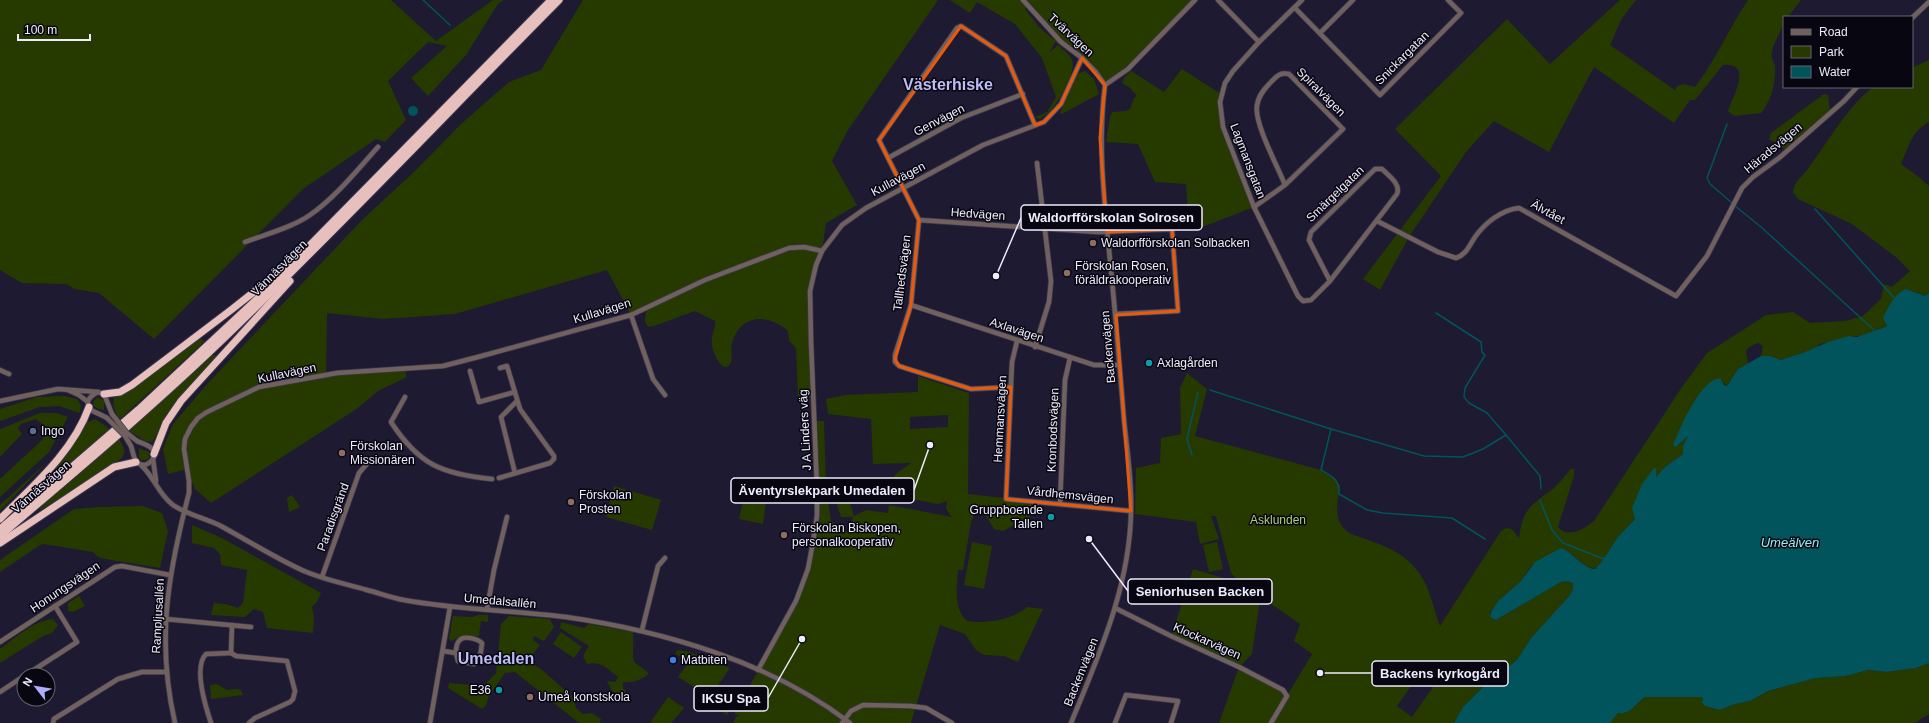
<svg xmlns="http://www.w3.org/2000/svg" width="1929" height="723" viewBox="0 0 1929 723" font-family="Helvetica,sans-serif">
  <rect width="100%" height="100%" fill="#1d1a32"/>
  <g fill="#263a00" fill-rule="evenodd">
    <path d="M0,0H391L436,41L493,0H504L498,4L466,55L428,96L411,78L447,46L428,42L388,81L406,120L385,142L376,139L303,189L154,339L99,293L75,289L66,284L22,283L0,270Z"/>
    <path d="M583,0H938L848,130L832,161L857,205L826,223L822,251L811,283L813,397H798L796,348L789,341L788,331C769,313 739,314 732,344C730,349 733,357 731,362C730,366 727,367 724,367C716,362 710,346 712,337C713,331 716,327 715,321L695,311L654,326L648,327L645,322L646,308L631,315L607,270L455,314L383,319L327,313L326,375L404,368L407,377L378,391L358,408L211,503L195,489L187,469L168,474L163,449L173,424L209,382L363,219L415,171L461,124L509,82L541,70Z"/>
    <path d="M950,0H1195L1128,69L1105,85L1082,58L1055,42L1050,52L1058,45C1063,50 1073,56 1073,64C1072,81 1054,113 1039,119L1035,117L1047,112L1056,97L1042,58L1015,24L977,2L970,13ZM1028,6L1044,25L1054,40L1039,27L1025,9Z"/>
    <path d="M1620,0H1636L1621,20L1610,45L1675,90L1677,86L1683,84L1695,87C1716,60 1729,28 1748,0H1801L1788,17H1784C1784,30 1774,39 1772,52C1770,58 1774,61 1775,66C1776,82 1771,102 1761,113L1734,116L1728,111C1732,98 1754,62 1723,65L1695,100H1690L1674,123L1594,67L1549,152L1494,121L1466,152L1409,237L1380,290L1363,279L1441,176L1395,129L1507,19L1550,64Z"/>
    <path d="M1929,60V122C1911,132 1909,146 1901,164L1920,178L1929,186V293L1926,296L1906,289C1895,296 1888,306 1884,318L1887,326L1861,336H1854L1820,344L1814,349L1781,360L1770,356H1761L1763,346L1758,343L1749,347L1746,351L1748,363L1738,369L1727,386L1718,378L1708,386L1676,447L1688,436L1683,446V454L1665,467L1656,477V469L1633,511L1635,519L1617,538L1603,560L1595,569L1586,566L1566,550L1532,565L1520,582L1498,601L1490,613V617L1496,620L1561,582L1566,581L1573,583V589L1570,595L1531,638L1517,660L1487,683L1463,707L1454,723H1219L1239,667L1171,636L1193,569L1223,578L1260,600L1252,654L1239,667L1275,686L1287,696L1312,654L1294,641L1300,624L1241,583L1231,573L1216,516H1211L1219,539L1200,544L1196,522L1135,514L1136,468L1160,463L1161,438L1181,434L1180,388L1187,373L1207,389L1195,436L1321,470L1337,481L1340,486C1337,504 1332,523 1351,534C1382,545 1411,552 1426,585C1432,598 1435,613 1440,626L1501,531L1506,528L1512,529L1519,538C1523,507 1532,505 1554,488C1560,483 1565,475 1571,469H1574V476L1558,527C1568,539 1584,529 1594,521L1682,387L1707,353L1766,315L1793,312L1810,323L1845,321L1863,316L1881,299L1884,284L1892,287L1910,271L1897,258L1852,224L1798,199L1793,192C1794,182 1800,179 1806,171C1828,143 1844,110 1873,87H1912V68ZM1418,676L1433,687L1412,717L1397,706Z"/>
    <path d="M1182,69L1221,94L1223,127L1254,207L1205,226L1189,227L1186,184L1155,182L1138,144L1106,142L1110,117L1112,112L1126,111L1130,109L1134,98L1137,96L1130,88L1122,83L1124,78L1131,71L1164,92Z"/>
    <path d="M1085,71L1094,79L1099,94L1062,114L1060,113L1077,76L1079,73Z"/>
    <path d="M1824,94L1828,95L1830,110L1785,149L1769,139L1771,133Z"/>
    <path d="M200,339L205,341L120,419C115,412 111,405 115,396L133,388Z"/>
    <path d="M213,355L218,356L170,412L152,442L145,441L128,430Z"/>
    <path d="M918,376L969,393L968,494L1032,501L1029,522H1018L1004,531L994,529L983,511H976L971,522L963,570H958C957,586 953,609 967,621C986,624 1013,620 1027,607L1043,609L1018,662L1004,656L984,655L976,650L965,634L940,625L911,723H850L844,719L842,723H733L736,717L740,715L734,714L790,613L808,569L817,516L815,421H824L826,487L831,521L849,533L850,526L853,517H841L833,492H845L847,503H850L854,516L866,510L888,513L889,505L952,517L946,509L947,501L938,504L896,496C886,475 897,474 911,463L873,464L871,419L828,414L826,399L845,395L918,392ZM948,415V427L910,429V417Z"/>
    <path d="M64,396L77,399L81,405L80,413L59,406L40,407L0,421V409L37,397Z"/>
    <path d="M98,397L104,401V410L98,409L93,405L94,400Z"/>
    <path d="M40,413H56L68,417L49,452L0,497V479L42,440L46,431L43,425L36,419L21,424L18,429L22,434L0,457V429Z"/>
    <path d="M95,419L110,429L9,514L65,455L87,421L89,422Z"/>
    <path d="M119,439C123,446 127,450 122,458L41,510L39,509Z"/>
    <path d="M139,448L149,452V458L146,460H141L139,458Z"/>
    <path d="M51,458L0,511V505Z"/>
    <path d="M614,486L661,500L652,530L606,517Z"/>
    <path d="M745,492L766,501L763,524L739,519Z"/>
    <path d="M292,495L300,507L289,512L287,498Z"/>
    <path d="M143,506L162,513L168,531L160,568L105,559L98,557L93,552L44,544L40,545L0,572V560L74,509L100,507Z"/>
    <path d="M192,525L222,538L321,593L317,602L312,607L314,618L313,633L267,628L263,612L254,609L245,617L211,615L214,603L225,604L238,608L243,603L247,570L221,565L220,554L214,548L192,543Z"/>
    <path d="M972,542L992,546L984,589L964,585Z"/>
    <path d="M1217,542L1223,569L1209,572L1203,545Z"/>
    <path d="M79,596L85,606L73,612L68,611V603Z"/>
    <path d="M478,615H488V622L481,621L479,636H462L451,641L449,639L453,616L473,617Z"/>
    <path d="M509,616L550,619L554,627L544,641L534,636L533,640L540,645L528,661L541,669L574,698L576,708L583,714L592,713L601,719L600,723H579L515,672L505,673L489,696L486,705L482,709L448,688L449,683L483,686L496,673L501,624Z"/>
    <path d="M53,619L58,625L52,633L43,636L0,663V649C15,638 33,621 53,619Z"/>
    <path d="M561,622L584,628L589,624L633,632C634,643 632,650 634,662L649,673C643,680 632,683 623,682V688L628,694L625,701L612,691L607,681L615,682L618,677C607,669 602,661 587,664L583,656L589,646L560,628Z"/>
    <path d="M561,632L582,647L574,658L553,644Z"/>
    <path d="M678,650L689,652L730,668L712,694L723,702L735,687L741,691L727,715L714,706L709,696L678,677L688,663L675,653Z"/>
    <path d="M1929,663V714L1915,723H1610L1618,713C1631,715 1636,704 1645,697H1700L1703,698L1705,706L1720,710L1735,704L1750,701L1768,691L1816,678L1846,676L1868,670L1886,672L1916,668Z"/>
    <path d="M217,684L227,690L237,689L241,690L243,695L211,699L210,685Z"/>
    <path d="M668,697L684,708L671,723H650Z"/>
  </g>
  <g fill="#01545b">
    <circle cx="413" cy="111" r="5"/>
    <path d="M1906,289L1925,296L1929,293V663L1916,668L1886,672L1868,670L1846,676L1816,678L1768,691L1750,701L1735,704L1720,710L1705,706L1702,703L1703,698L1700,697H1645C1635,704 1631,715 1618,713L1610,723H1454L1463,707L1487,683L1517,660L1531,638L1570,595L1573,589V583L1566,581L1561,582L1496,620L1490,617L1491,612L1498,601L1520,582L1535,562L1561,548C1572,551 1582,568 1595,569L1603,560L1617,538L1635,519L1632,508L1642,484L1654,468L1656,469V477L1665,467L1683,454V446L1688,436L1676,447L1673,445C1680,428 1700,380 1720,378L1724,385L1727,386L1738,369L1761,356H1770L1781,360L1805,352L1828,342L1849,336L1857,337L1885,327L1887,326L1883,318C1888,307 1895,293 1906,289Z"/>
  </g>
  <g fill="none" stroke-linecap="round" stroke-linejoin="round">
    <g stroke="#01545b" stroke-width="1.5">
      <path d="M423,0L450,25"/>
      <path d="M1727,124L1707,178L1710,184L1732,203"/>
      <path d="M1735,206L1761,227L1874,330"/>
      <path d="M1815,209L1895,299"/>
      <path d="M1436,313L1481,342L1482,352L1485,355L1465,388L1464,397L1469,403L1487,413L1506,435L1540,476L1541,489"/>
      <path d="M1210,390L1331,429L1424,456L1463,457L1483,449L1506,435"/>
      <path d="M1331,429L1321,470C1332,476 1340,480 1339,494L1367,510L1383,513L1452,518L1485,539"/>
      <path d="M1192,455L1187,439L1198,392"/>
      <path d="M1540,500L1552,530L1563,543L1604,559"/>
    </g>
    <g stroke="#3a374e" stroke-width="6">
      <g id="minor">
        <path d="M1023,0L1061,42L1082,58L1095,71L1105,85"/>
        <path d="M1218,0L1259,42"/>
        <path d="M1302,0L1259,42L1233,71L1225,83L1220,102L1223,127L1242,176L1254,207L1298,296L1303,301L1311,300L1330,281L1397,194C1401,184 1389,176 1382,169H1375L1311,232L1309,240L1330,281"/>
        <path d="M1295,8L1380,95L1461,13L1448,0"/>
        <path d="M1912,18L1929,2"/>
        <path d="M1320,33L1353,0"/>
        <path d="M1105,85L1128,69L1195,0"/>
        <path d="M888,158L961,118L1023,94"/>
        <path d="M1254,207L1285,185C1278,167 1254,123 1257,106C1258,96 1264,89 1271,82C1277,76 1280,72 1289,74L1343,129L1285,185"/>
        <path d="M919,220L1098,232L1172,229L1178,311L1116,314"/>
        <path d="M1377,221L1438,252L1456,258C1466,255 1469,246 1475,237C1485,223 1501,210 1519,208L1676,296L1707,256L1742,188L1753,177L1779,158L1844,101L1857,87"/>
        <path d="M245,242C266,234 291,228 310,215C336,197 357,170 378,147"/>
        <path d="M911,305L1094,365H1119"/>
        <path d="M631,315L653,379L665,395"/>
        <path d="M1017,341L1012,362L1006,499L1131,511"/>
        <path d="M1035,347L1049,302L1051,281L1037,163"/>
        <path d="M0,370L9,374"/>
        <path d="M470,371L479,402L515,392"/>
        <path d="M1011,387L971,389L899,366L895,362V355L911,305L919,220L879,140L957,28L961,26L1006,56L1035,125"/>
        <path d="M68,390L79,395L88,402"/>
        <path d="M405,397L391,422C419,465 442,474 492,479"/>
        <path d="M0,401L58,389L98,392"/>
        <path d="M107,418C100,413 86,412 88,401C90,396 94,394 98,392L104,394L112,414"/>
        <path d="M131,446C134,455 134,466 145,465C153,462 159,453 150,447C146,444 141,443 137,441"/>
        <path d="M153,459L156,481"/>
        <path d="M142,466C154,477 159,495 173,505C186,514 204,518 219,525C247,540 275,558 304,571C325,580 346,584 367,590C379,593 392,598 404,600C458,610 512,610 566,617C663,631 771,662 850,723"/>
        <path d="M515,473L501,417L517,401"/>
        <path d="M499,478L550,463L554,459V456L520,409L507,366L500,368"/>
        <path d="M1060,504L1065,380L1070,358"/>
        <path d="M322,577L359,473L366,465"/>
        <path d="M1115,608L1171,636L1239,667L1283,690L1287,696L1271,723"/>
        <path d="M487,609L494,570L507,517"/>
        <path d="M165,619L251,627"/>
        <path d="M232,625L231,653L236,656L287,661L295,691L293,699L290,702L255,718L249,723"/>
        <path d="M642,630L658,566L665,558"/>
        <path d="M0,642L115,567L122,566L170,575"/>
        <path d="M443,651L456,653C456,649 457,642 460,640C464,635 478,639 482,643L480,658L474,664L458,661L456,653"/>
        <path d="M758,670L796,601L808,569L813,542L817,516V487L811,342L810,291L816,265L822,251L842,225L866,208L983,145L1044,122L1061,104L1082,58"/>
        <path d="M26,675L77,642L55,606"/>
        <path d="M0,692L24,676"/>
        <path d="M53,723L54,719L118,679L142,672H166"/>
        <path d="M175,723C156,641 168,573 189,493V481L184,449L185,439L191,427L198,418L207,412L259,387L337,373L443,366L478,357L631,315L705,280L789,248L804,247L822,251"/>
        <path d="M211,723C206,708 193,667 206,654L231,653"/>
        <path d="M430,723L450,607"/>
        <path d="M842,723L851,711L863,705L910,706L926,708L952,723"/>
        <path d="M1071,723C1099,655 1130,586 1131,511C1132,481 1127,450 1124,420C1120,370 1116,320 1111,270C1105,208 1097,147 1105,85"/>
        <path d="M1115,723L1126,695L1178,701L1171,723"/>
      </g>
    </g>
    <g stroke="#3a374e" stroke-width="9">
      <g id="highway">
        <path d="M104,394L120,392L132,385L231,310L279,272"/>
        <path d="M154,454L166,423L181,401L290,281"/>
        <path d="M0,519C33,486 73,452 89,407"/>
        <path d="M0,529L138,410L258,298L551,0"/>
        <path d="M0,536C74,473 149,410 219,343C335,232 446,114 559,0"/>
        <path d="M0,543L114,467L136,462"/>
      </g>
    </g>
    <use href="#minor" stroke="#70615f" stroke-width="4.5"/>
    <use href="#highway" stroke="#e7bfbc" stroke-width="7"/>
    <g stroke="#3a374e" stroke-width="6" stroke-linecap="butt">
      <g id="minor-bridge">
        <path d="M112,414L127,433L137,441"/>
        <path d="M107,418L125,436L131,446"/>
      </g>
    </g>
    <use href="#minor-bridge" stroke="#70615f" stroke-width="4.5"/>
  </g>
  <path fill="none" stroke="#e8590c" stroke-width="3" stroke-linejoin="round" d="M961,26L1006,56L1035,125L1044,122L1061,104L1082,58L1105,85L1100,138L1107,232L1172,229L1178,311L1116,315L1131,511L1006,499L1011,387L971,389L899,366L895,359L911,305L919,220L879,140Z"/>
  <g fill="#8d6e63" stroke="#080610" stroke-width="1.5">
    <circle cx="1093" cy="243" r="4"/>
    <circle cx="1067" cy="273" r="4"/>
    <circle cx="342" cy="453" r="4"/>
    <circle cx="571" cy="502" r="4"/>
    <circle cx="784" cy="535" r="4"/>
    <circle cx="530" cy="697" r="4"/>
  </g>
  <g fill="#0f9aa8" stroke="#080610" stroke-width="1.5">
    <circle cx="1149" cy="363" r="4"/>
    <circle cx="1051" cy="517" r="4"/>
    <circle cx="499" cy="690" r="4"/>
  </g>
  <circle fill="#5c6f8a" stroke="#080610" stroke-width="1.5" cx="33" cy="431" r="4"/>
  <circle fill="#3f7fe0" stroke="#080610" stroke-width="1.5" cx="673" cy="660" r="4"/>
  <g text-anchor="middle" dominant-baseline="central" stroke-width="3" stroke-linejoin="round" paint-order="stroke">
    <g font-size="12" fill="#edecfd" stroke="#080610">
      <text transform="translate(1071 35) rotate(43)">Tvärvägen</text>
      <text transform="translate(1402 58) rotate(-45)">Snickargatan</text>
      <text transform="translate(1321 92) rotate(45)">Spiralvägen</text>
      <text transform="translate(939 120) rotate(-27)">Genvägen</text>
      <text transform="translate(1773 148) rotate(-40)">Häradsvägen</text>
      <text transform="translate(1248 161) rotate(69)">Lagmansgatan</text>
      <text transform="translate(898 179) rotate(-28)">Kullavägen</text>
      <text transform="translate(1335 194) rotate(-44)">Smärgelgatan</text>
      <text transform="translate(1548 212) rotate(29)">Älvtået</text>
      <text transform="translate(978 214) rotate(4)">Hedvägen</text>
      <text transform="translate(279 268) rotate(-45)">Vännäsvägen</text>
      <text transform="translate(902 273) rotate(-83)">Tallhedsvägen</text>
      <text transform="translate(602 311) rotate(-17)">Kullavägen</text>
      <text transform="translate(1017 330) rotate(18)">Axlavägen</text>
      <text transform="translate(1108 347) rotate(-95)">Backenvägen</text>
      <text transform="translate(287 373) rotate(-12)">Kullavägen</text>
      <text transform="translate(1000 419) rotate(-87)">Hemmansvägen</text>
      <text transform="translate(805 430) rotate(-93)">J A Linders väg</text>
      <text transform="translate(1053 430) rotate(-88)">Kronbodsvägen</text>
      <text transform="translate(41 487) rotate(-41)">Vännäsvägen</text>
      <text transform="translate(1070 495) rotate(6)">Vårdhemsvägen</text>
      <text transform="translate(333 517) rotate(-70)">Paradisgränd</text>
      <text transform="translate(65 587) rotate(-34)">Honungsvägen</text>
      <text transform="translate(500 601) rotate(5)">Umedalsallén</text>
      <text transform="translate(158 616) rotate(-87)">Rampljusallén</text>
      <text transform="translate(1207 641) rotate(24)">Klockarvägen</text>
      <text transform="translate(1081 672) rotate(-68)">Backenvägen</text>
    </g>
    <g font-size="12" fill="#edecfd" stroke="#080610" text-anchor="start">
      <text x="1101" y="243">Waldorfförskolan Solbacken</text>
      <text x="1075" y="266">Förskolan Rosen,<tspan x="1075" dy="14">föräldrakooperativ</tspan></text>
      <text x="1157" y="363">Axlagården</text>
      <text x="41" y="431">Ingo</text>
      <text x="350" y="446">Förskolan<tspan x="350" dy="14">Missionären</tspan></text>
      <text x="579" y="495">Förskolan<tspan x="579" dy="14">Prosten</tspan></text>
      <text x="1043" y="510" text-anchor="end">Gruppboende<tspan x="1043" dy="14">Tallen</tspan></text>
      <text x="792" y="528">Förskolan Biskopen,<tspan x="792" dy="14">personalkooperativ</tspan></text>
      <text x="681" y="660">Matbiten</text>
      <text x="491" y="690" text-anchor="end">E36</text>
      <text x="538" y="697">Umeå konstskola</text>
    </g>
    <g font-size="12" fill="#accf7b" stroke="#080610">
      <text x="1278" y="520">Asklunden</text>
    </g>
    <g font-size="13" font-style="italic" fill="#8ff1fb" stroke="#080610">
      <text x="1790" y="542">Umeälven</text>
    </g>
    <g font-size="16" font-weight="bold" fill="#bdbcf5" stroke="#080610">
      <text x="948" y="84">Västerhiske</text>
      <text x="496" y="658">Umedalen</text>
    </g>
  </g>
  <path fill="none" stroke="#edecfd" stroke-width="1.5" d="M996 276L1021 218M930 445L914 490M1089 539L1128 591M1320 673L1372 673M802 639L768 698"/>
  <g fill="#edecfd" stroke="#080610" stroke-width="1.5">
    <circle cx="996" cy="276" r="4"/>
    <circle cx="930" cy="445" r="4"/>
    <circle cx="1089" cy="539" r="4"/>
    <circle cx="1320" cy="673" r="4"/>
    <circle cx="802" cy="639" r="4"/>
  </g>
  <g fill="#080610" stroke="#edecfd" stroke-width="1.5">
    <rect x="1021" y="205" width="181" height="25" rx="4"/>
    <rect x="731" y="478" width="183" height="25" rx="4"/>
    <rect x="1128" y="579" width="144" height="25" rx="4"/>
    <rect x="1372" y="661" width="136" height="25" rx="4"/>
    <rect x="694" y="686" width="74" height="25" rx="4"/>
  </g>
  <g font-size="13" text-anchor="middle" font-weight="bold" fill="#edecfd">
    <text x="1111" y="222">Waldorfförskolan Solrosen</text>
    <text x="822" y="495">Äventyrslekpark Umedalen</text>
    <text x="1200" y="596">Seniorhusen Backen</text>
    <text x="1440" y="678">Backens kyrkogård</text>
    <text x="731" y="703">IKSU Spa</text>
  </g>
  <rect x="1783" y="16" width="130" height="72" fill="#080610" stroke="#64626f"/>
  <rect x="1791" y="29" width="20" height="6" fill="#70615f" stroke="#64626f"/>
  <text x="1819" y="36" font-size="12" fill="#edecfd">Road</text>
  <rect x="1791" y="46" width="20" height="12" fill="#263a00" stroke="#64626f"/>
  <text x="1819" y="56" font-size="12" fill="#edecfd">Park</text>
  <rect x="1791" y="66" width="20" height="12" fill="#01545b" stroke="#64626f"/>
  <text x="1819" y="76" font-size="12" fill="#edecfd">Water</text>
  <g transform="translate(36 687) rotate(301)"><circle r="19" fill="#080610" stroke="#64626f"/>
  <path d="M0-3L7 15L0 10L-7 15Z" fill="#b0aefa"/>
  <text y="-6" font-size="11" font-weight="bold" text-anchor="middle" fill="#edecfd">N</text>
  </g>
  <path d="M18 34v6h72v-6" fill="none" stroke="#edecfd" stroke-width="2"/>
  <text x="24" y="34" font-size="12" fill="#edecfd" stroke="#080610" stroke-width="3" paint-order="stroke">100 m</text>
</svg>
